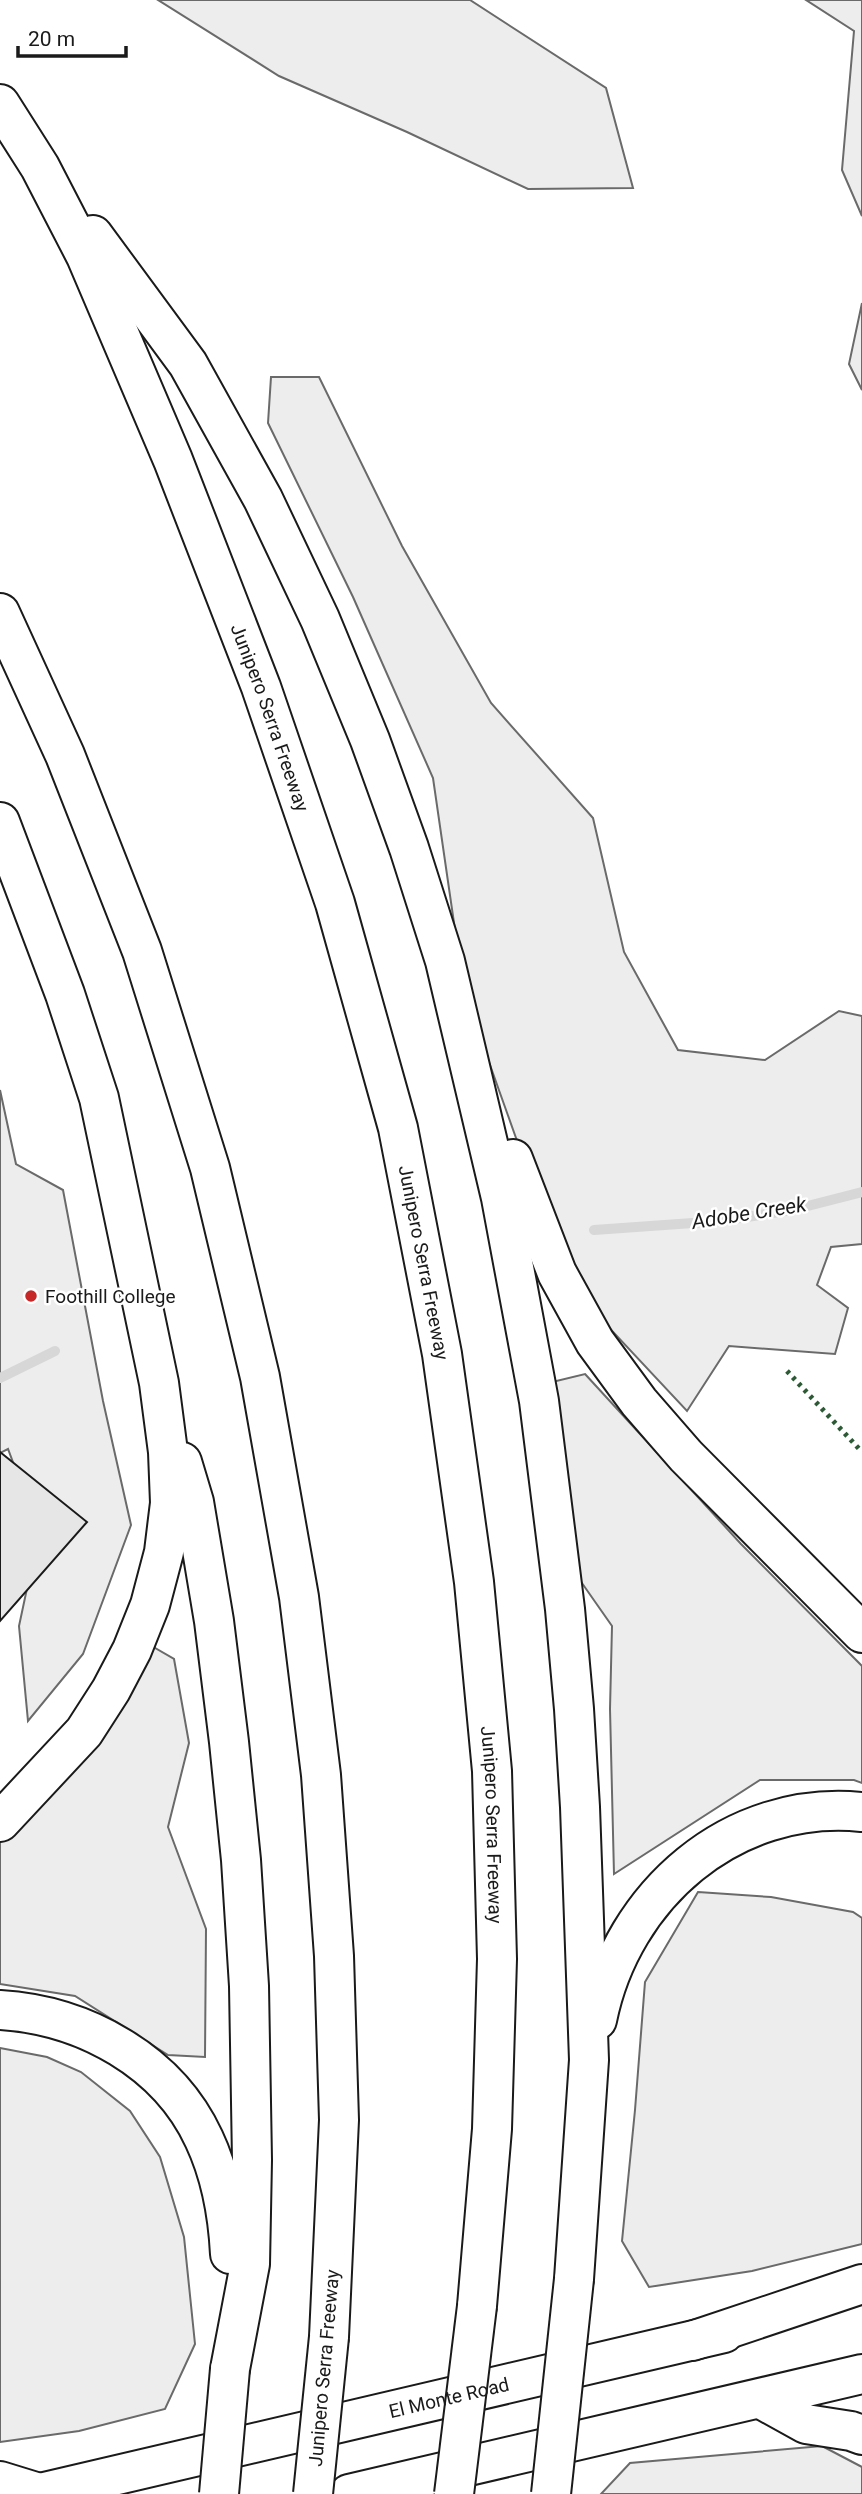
<svg xmlns="http://www.w3.org/2000/svg" width="862" height="2494" viewBox="0 0 862 2494" font-family="Roboto,sans-serif">
  <rect width="100%" height="100%" fill="#fff"/>
  <g fill="#ededed" stroke="#6a6a6a" stroke-width="2">
    <path d="M158,0H470L606,88L633,188L528,189L407,132L279,76Z"/>
    <path d="M806,0H862V216L842,170L854,31Z"/>
    <path d="M862,303V390L849,364Z"/>
    <path d="M271,377H319L402,546L491,703L593,818L624,952L678,1050L765,1060L839,1011L862,1016V1244L831,1247L817,1285L848,1308L835,1354L729,1346L687,1411L585,1302L521,1152L464,992L433,778L353,597L268,423Z"/>
    <path d="M0,1090L16,1164L63,1190L103,1401L131,1525L83,1654L28,1721L19,1626L39,1532L8,1449L0,1453Z"/>
    <path d="M585,1374L741,1544L862,1666V1783L854,1780H760L614,1874L610,1709L612,1626L570,1566L548,1383Z"/>
    <path d="M143,1641L174,1659L189,1743L168,1827L206,1929L205,2057L168,2055L75,1996L0,1984V1838Z"/>
    <path d="M698,1892L771,1897L853,1912L862,1918V2244L752,2271L649,2287L622,2241L635,2110L645,1982Z"/>
    <path d="M0,2048L47,2057L81,2072L130,2111L160,2157L184,2237L195,2344L165,2409L79,2431L0,2442Z"/>
    <path d="M822,2446L862,2467V2494H601L630,2463Z"/>
  </g>
  <g fill="none" stroke-linecap="round" stroke-linejoin="round">
    <g stroke="#d7d7d7" stroke-width="10">
      <path d="M594,1230L721,1221L792,1210L862,1192"/>
      <path d="M0,1378L55,1351"/>
    </g>
  </g>
  <path fill="#e6e6e6" stroke="#1a1a1a" stroke-width="2" d="M0,1452L87,1522L0,1621Z"/>
  <g fill="none" stroke-linecap="round" stroke-linejoin="round">
    <g stroke="#1a1a1a" stroke-width="42">
      <g id="secondary">
        <path id="s1" d="M36,2494L724,2333"/>
        <path d="M349,2494L862,2374"/>
      </g>
    </g>
    <g stroke="#1a1a1a" stroke-width="42">
      <g id="highway">
        <path id="s2" d="M0,104L40,167L86,256L173,460L261,687L335,903L398,1128L442,1354L474,1582L492,1771L497,1959L492,2129L477,2306"/>
        <path d="M93,235L188,364L263,499L320,619L370,740L409,848L445,961L501,1198L539,1401L565,1609L574,1709L580,1807L589,2060L574,2279"/>
        <path d="M0,613L65,755L142,951L210,1168L260,1377L299,1597L321,1775L334,1956L339,2120L329,2337"/>
        <path d="M0,822L65,994L99,1098L159,1383L168,1452L170,1503L164,1552L150,1605L132,1650L111,1690L84,1732L0,1822"/>
        <path d="M513,1159L557,1273L595,1342L639,1402L686,1456L862,1633"/>
        <path d="M182,1462L194,1502L214,1621L229,1742L241,1860L249,1986L252,2160L250,2264L230,2369"/>
        <path d="M0,2010C84,2015 168,2061 204,2139C221,2175 228,2215 230,2254"/>
        <path d="M597,2020C622,1895 732,1799 862,1812"/>
        <path d="M692,2341L862,2284"/>
        <path d="M761,2399L806,2424L851,2431L862,2435"/>
        <path d="M0,2481L39,2493"/>
      </g>
    </g>
    <use href="#secondary" stroke="#fff" stroke-width="38"/>
    <use href="#highway" stroke="#fff" stroke-width="38"/>
    <g stroke="#1a1a1a" stroke-width="42" stroke-linecap="butt">
      <g id="highway-bridge">
        <path d="M219,2494L230,2369"/>
        <path d="M313,2494L329,2337"/>
        <path d="M454,2494L477,2306"/>
        <path d="M551,2494L574,2279"/>
      </g>
    </g>
    <use href="#highway-bridge" stroke="#fff" stroke-width="38"/>
    <path stroke="#2b5a34" stroke-width="5" stroke-dasharray="3.5 5" stroke-linecap="butt" d="M787,1371L862,1452"/>
  </g>
  <circle fill="#c62828" stroke="#fff" stroke-width="2.5" cx="31" cy="1296" r="7"/>
  <g text-anchor="middle" dominant-baseline="central" stroke-width="5" stroke-linejoin="round" paint-order="stroke">
    <g font-size="19" fill="#1a1a1a" stroke="#fff">
      <text stroke="none"><textPath href="#s2" startOffset="672">Junipero Serra Freeway</textPath></text>
      <text stroke="none"><textPath href="#s2" startOffset="1239">Junipero Serra Freeway</textPath></text>
      <text stroke="none"><textPath href="#s2" startOffset="1806">Junipero Serra Freeway</textPath></text>
      <text transform="translate(324 2368) rotate(-85)">Junipero Serra Freeway</text>
      <text stroke="none"><textPath href="#s1" startOffset="424">El Monte Road</textPath></text>
    </g>
    <g font-size="19" fill="#1a1a1a" stroke="#fff" text-anchor="start">
      <text x="45" y="1296">Foothill College</text>
    </g>
    <g font-size="21" font-style="italic" fill="#1a1a1a" stroke="#fff">
      <text transform="translate(749 1213) rotate(-9)">Adobe Creek</text>
    </g>
  </g>
  <path d="M18 46v10h108v-10" fill="none" stroke="#1a1a1a" stroke-width="3.5"/>
  <text x="28" y="46" font-size="21" fill="#1a1a1a" stroke="#ffffff" stroke-width="5" paint-order="stroke">20 m</text>
</svg>
